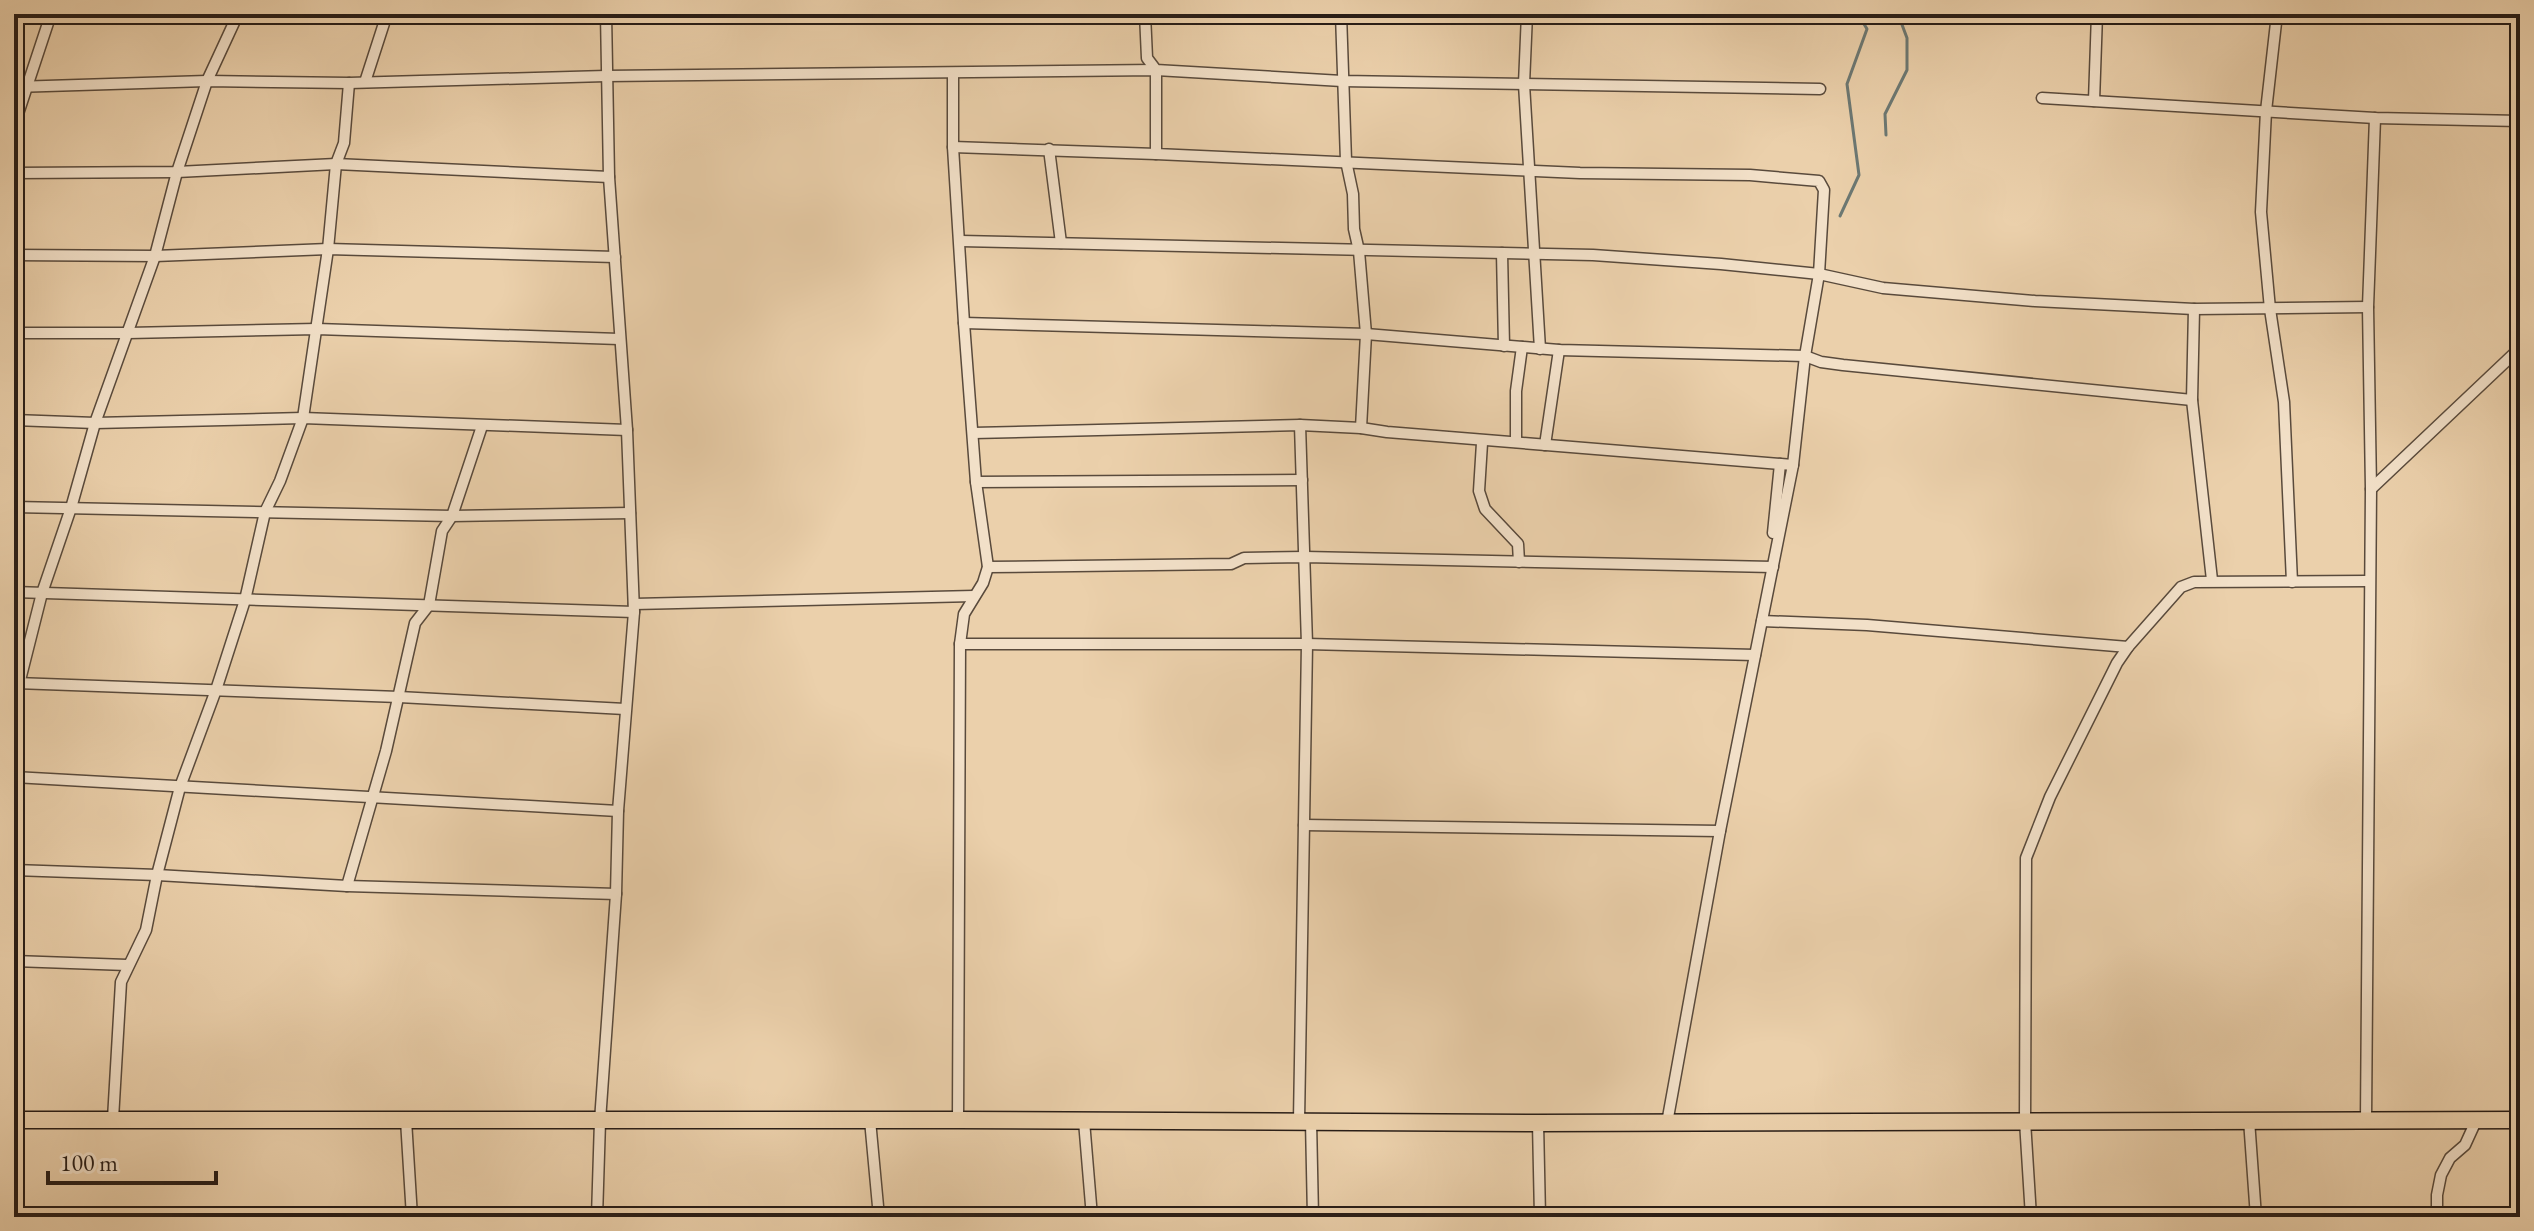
<svg xmlns="http://www.w3.org/2000/svg" width="2534" height="1231" viewBox="0 0 2534 1231" font-family="'EB Garamond',serif">
  <rect width="100%" height="100%" fill="#ebd0ab"/>
  <filter id="stains"><feTurbulence type="fractalNoise" baseFrequency=".0025" numOctaves="4"/><feColorMatrix values="0 0 0 0 .2 0 0 0 0 .09 0 0 0 0 .02 0 0 0 .5 -.17"/></filter>
  <radialGradient id="worn" r=".72"><stop offset=".6" stop-color="#630" stop-opacity="0"/><stop offset="1" stop-color="#630" stop-opacity=".3"/></radialGradient>
  <g fill="none" stroke-linecap="round" stroke-linejoin="round">
    <g stroke="#6c7873" stroke-width="3">
      <path d="M1886,135L1885,114L1907,70V38L1898,14"/>
      <path d="M1840,216L1859,175L1847,84L1867,29L1858,14"/>
    </g>
    <g stroke="#594a3c" stroke-width="13">
      <g id="street">
        <path d="M1145,14L1147,58L1156,70L1342,81L1820,89"/>
        <path d="M1341,14L1346,161L1353,194L1354,229L1359,251L1366,334L1361,428"/>
        <path d="M1527,14L1524,84L1540,349"/>
        <path d="M2277,14L2266,111L2261,212L2270,309L2284,402L2292,582"/>
        <path d="M953,73V147L964,323L976,482L988,567L983,583L964,614L960,644L958,1120"/>
        <path d="M365,82L387,14"/>
        <path d="M14,87L207,81L349,83L606,76L1156,70V154L1580,173L1750,175L1819,181L1824,190L1819,274L1805,356L1793,465L1720,831L1667,1123"/>
        <path d="M2042,98L2375,118L2520,121"/>
        <path d="M2094,101L2097,14"/>
        <path d="M14,126L51,14"/>
        <path d="M953,147L1156,154"/>
        <path d="M1049,149L1061,243"/>
        <path d="M14,173L177,172L336,164L609,177"/>
        <path d="M961,241L1593,255L1721,264L1819,274L1883,288L2035,301L2194,309L2368,307"/>
        <path d="M1502,253L1504,346"/>
        <path d="M14,255L155,256L328,249L615,257"/>
        <path d="M2194,309L2192,400L2212,580"/>
        <path d="M964,323L1366,334L1559,350L1805,356L1821,362L1843,365L2192,400"/>
        <path d="M14,333H128L317,329L619,339"/>
        <path d="M14,420L95,423L303,418L627,430"/>
        <path d="M973,433L1300,425L1361,428L1387,432L1793,465"/>
        <path d="M1516,442V391L1522,347"/>
        <path d="M1482,443L1479,491L1485,509L1518,544L1519,562"/>
        <path d="M1545,445L1559,350"/>
        <path d="M976,482L1302,480"/>
        <path d="M2371,489L2520,348"/>
        <path d="M14,507L452,516L630,513"/>
        <path d="M1773,533L1780,464"/>
        <path d="M988,567L1231,564L1244,558L1305,557L1773,567"/>
        <path d="M14,592L634,612"/>
        <path d="M634,604L974,596"/>
        <path d="M1762,621L1867,625L2128,647"/>
        <path d="M960,644H1307L1755,655"/>
        <path d="M16,683L399,697L625,709"/>
        <path d="M14,704L42,593L71,508L95,423L155,256L177,172L207,81L238,14"/>
        <path d="M14,777L618,811"/>
        <path d="M1304,825L1720,831"/>
        <path d="M14,870L157,875L347,886L616,894"/>
        <path d="M347,886L386,751L415,623L429,605L442,531L452,516L482,426"/>
        <path d="M14,961L127,965"/>
        <path d="M113,1119L121,982L146,930L157,875L180,787L216,690L245,600L265,512L280,481L303,418L328,249L336,164L344,143L349,83"/>
        <path d="M406,1120L412,1217"/>
        <path d="M870,1120L879,1217"/>
        <path d="M2249,1120L2256,1217"/>
        <path d="M2366,1120L2371,489L2368,307L2375,118"/>
        <path d="M1084,1121L1092,1217"/>
        <path d="M1299,1121L1307,644L1300,425"/>
        <path d="M1311,1121L1313,1217"/>
        <path d="M1538,1123L1540,1217"/>
        <path d="M597,1217L600,1121L616,894L618,811L634,612L627,430L609,177L606,14"/>
        <path d="M2031,1217L2025,1121L2026,858L2050,797L2117,663L2128,647L2181,587L2194,582L2368,581"/>
        <path d="M2437,1217V1195L2441,1175L2450,1158L2465,1145L2476,1121"/>
      </g>
    </g>
    <g stroke="#281d17" stroke-width="19">
      <path id="primary" d="M14,1120H958L1538,1123L2520,1120"/>
    </g>
    <use href="#street" stroke="#f2e0c8" stroke-width="10"/>
    <use href="#primary" stroke="#ebd0ab" stroke-width="16"/>
  </g>
  <rect width="2534" height="1231" fill="none" stroke="#ebd0ab" stroke-width="48"/>
  <rect x="16" y="16" width="2502" height="1199" fill="none" stroke="#281d17" stroke-width="4"/>
  <rect x="24" y="24" width="2486" height="1183" fill="none" stroke="#281d17" stroke-width="2"/>
  <path d="M48 1171v12h168v-12" fill="none" stroke="#281d17" stroke-width="4"/>
  <text x="60" y="1171" font-size="24" fill="#281d17" stroke="#f2e0c8" stroke-width="6" paint-order="stroke">100 m</text>
  <rect width="100%" height="100%" filter="url(#stains)"/>
  <rect width="100%" height="100%" fill="url(#worn)"/>
</svg>
